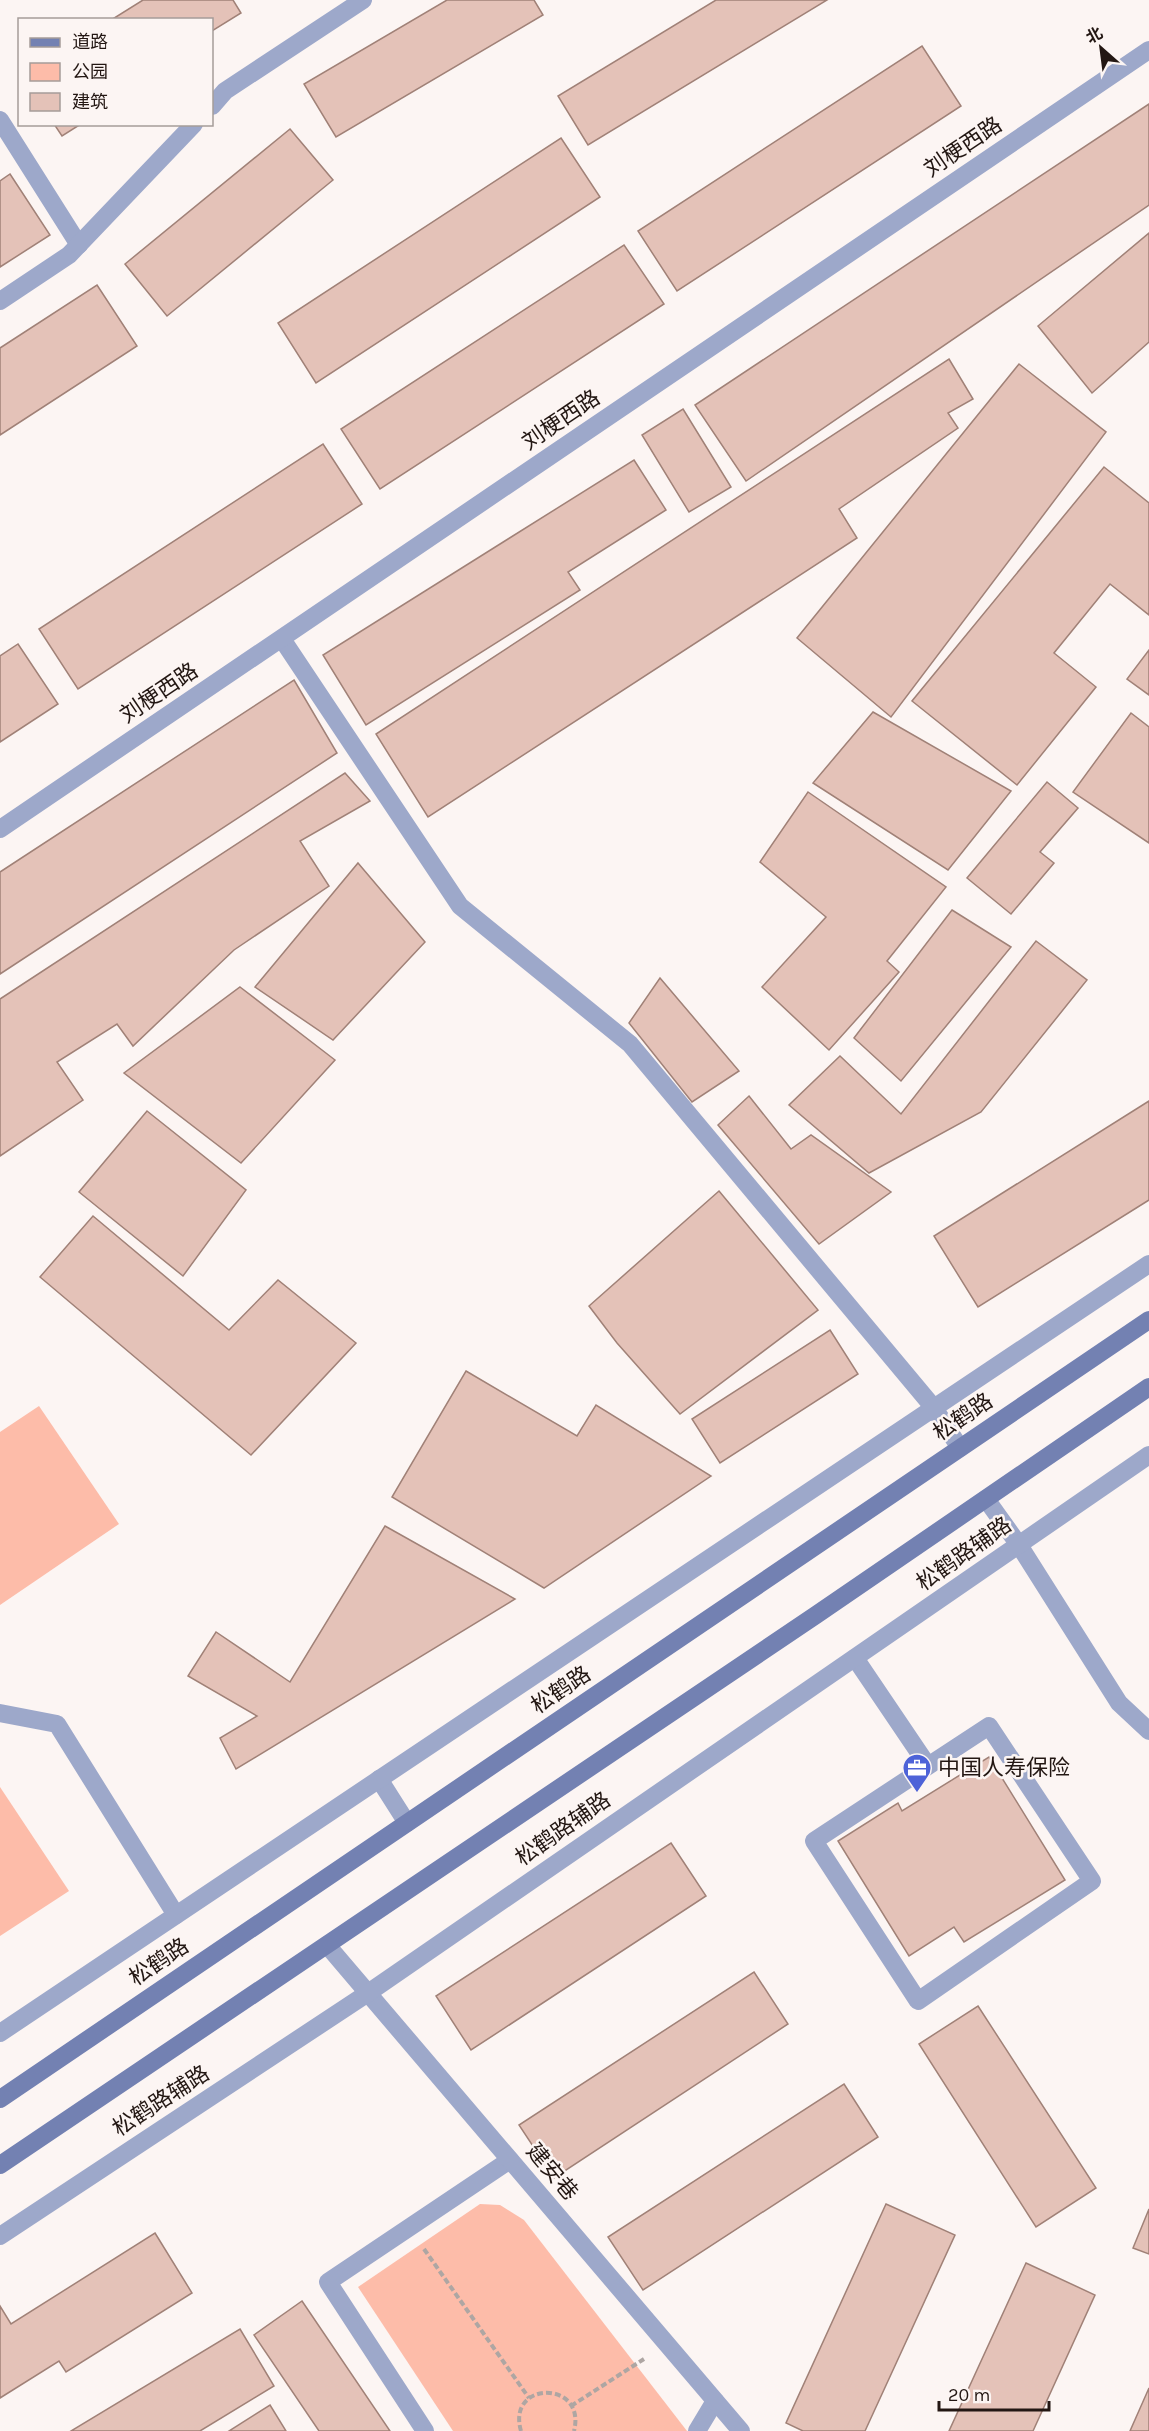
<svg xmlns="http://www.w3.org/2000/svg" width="1149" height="2431" viewBox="0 0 1149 2431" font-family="Karla,'Noto Sans SC',sans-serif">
  <rect width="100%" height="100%" fill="#fcf5f3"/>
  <g fill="#fdbca9">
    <path d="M39,1406L119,1524L0,1605V1432Z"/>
    <path d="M0,1787L69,1891L0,1936Z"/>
    <path d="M480,2204L500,2205L524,2220L687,2431H453L358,2287Z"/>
  </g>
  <g fill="#e4c2b8" stroke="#a08177" stroke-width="1.5">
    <path d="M143,0H233L241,13L212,31V20H111Z"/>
    <path d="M447,0H534L543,15L336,137L304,84Z"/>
    <path d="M716,0H827L588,145L558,96Z"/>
    <path d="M922,46L961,106L677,291L638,231Z"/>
    <path d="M1149,104V205L746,481L695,405Z"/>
    <path d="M54,124H81L62,136Z"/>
    <path d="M290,129L333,180L167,316L125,264Z"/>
    <path d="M561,138L600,197L316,383L278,323Z"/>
    <path d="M10,174L50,235L0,267V181Z"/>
    <path d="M1149,233V342L1092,393L1038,326Z"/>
    <path d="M624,245L664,304L380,489L341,429Z"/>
    <path d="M97,285L137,346L0,435V348Z"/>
    <path d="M949,359L973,399L948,413L958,428L839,509L857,538L428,817L376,734Z"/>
    <path d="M1019,364L1106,432L891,717L797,638Z"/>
    <path d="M683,409L731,487L689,512L642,435Z"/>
    <path d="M323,444L362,504L78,689L39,629Z"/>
    <path d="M634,460L666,510L568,572L580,590L366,725L323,655Z"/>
    <path d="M1104,467L1149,503V615L1110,584L1054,653L1096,687L1017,785L912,701Z"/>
    <path d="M18,644L58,704L0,742V656Z"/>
    <path d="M1149,650V695L1127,679Z"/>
    <path d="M294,680L337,753L0,974V872Z"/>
    <path d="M873,712L1011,791L948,870L813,783Z"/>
    <path d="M1131,713L1149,727V843L1073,792Z"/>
    <path d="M345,773L370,801L300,841L329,886L234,950L133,1046L117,1024L57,1062L83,1100L0,1156V999Z"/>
    <path d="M1047,782L1078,808L1040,852L1054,863L1011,914L967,878Z"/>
    <path d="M808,792L946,887L887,961L899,972L829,1050L762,987L826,917L760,862Z"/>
    <path d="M358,863L425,942L333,1040L255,987Z"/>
    <path d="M952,910L1011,947L901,1081L854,1038Z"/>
    <path d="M1036,941L1087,980L981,1112L869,1173L789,1105L840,1056L901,1114Z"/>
    <path d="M660,978L739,1071L692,1102L629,1023Z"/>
    <path d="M240,987L335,1060L241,1163L124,1073Z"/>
    <path d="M749,1096L791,1149L811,1135L891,1192L819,1244L718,1125Z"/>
    <path d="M1149,1101V1200L978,1307L934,1236Z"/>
    <path d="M147,1111L246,1190L183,1276L79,1192Z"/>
    <path d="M719,1191L818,1310L680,1414L617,1343L589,1306Z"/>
    <path d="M93,1216L229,1330L278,1280L356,1343L251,1455L40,1277Z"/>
    <path d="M830,1330L858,1374L720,1463L692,1419Z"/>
    <path d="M466,1371L577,1436L596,1405L711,1476L544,1588L392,1497Z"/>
    <path d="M385,1526L515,1599L236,1769L220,1738L257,1716L188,1676L216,1632L290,1682Z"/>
    <path d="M989,1757L1065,1880L964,1942L954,1927L909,1956L838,1841L898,1803L902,1811Z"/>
    <path d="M671,1843L706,1896L471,2050L436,1996Z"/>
    <path d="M754,1972L788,2024L554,2178L519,2125Z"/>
    <path d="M978,2006L1096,2188L1036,2227L919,2044Z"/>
    <path d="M844,2084L878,2137L643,2290L608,2237Z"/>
    <path d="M886,2204L955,2235L865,2431H803L786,2423Z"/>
    <path d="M1149,2209V2254L1133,2248Z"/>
    <path d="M155,2233L192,2293L66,2372L59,2361L0,2398V2306L11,2324Z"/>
    <path d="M1026,2263L1095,2295L1033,2431H949Z"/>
    <path d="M302,2301L390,2431H319L254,2335Z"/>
    <path d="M240,2329L274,2386L200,2431H71Z"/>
    <path d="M1149,2388V2431H1130Z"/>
    <path d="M270,2405L286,2431H229Z"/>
  </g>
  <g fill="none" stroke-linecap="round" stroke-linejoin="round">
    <g stroke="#aea6a3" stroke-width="4" stroke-dasharray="6 3" stroke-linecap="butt">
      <path d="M424,2249L529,2398"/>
      <path d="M571,2406L644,2359"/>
      <path d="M521,2431C506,2380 587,2380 574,2431"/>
    </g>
    <g stroke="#9da8ca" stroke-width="18">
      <path d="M212,106L225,91L363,0"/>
      <path d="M0,120L79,245"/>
      <path d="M0,301L69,255L194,124"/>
      <path d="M1019,1545L1119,1703L1149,1731"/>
      <path d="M855,1658L928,1766L989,1726L1092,1881L918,2001L814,1841L928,1766"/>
      <path d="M0,1713L57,1724L176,1915"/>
      <path d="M425,2431L328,2282L510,2160"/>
      <path d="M697,2431L715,2401"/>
    </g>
    <g stroke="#9da8ca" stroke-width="18">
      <path d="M282,639L460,906L630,1044L934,1408"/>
      <path d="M0,829L1149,50"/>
      <path d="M327,1945L741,2431"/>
    </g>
    <g stroke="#9da8ca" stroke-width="18">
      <path d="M934,1408L960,1448"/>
      <path d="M986,1499L1019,1545"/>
      <path d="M379,1779L407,1823"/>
      <path d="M0,2033L1149,1264"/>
      <path d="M0,2236L368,1993L1149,1455"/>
    </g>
    <g stroke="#7381b2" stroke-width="18">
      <path d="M0,2099L1149,1320"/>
      <path d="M0,2165L816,1615L1149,1387"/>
    </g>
  </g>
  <defs>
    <g id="office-pin" transform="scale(1.5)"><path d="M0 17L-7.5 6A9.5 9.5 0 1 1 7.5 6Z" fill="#4e63d8" stroke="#fcf5f3"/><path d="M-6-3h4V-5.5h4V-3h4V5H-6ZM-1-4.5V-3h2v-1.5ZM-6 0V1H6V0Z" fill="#fff"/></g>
  </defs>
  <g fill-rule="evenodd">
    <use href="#office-pin" x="917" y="1768"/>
  </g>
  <g text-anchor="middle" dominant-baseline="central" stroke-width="5" stroke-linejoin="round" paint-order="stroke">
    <g font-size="22" fill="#231713" stroke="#fcf5f3">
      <text transform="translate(963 147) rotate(-34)">刘梗西路</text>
      <text transform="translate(561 420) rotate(-34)">刘梗西路</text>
      <text transform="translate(159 693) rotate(-34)">刘梗西路</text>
      <text transform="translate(963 1417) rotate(-34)">松鹤路</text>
      <text transform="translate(964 1554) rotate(-35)">松鹤路辅路</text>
      <text transform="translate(561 1690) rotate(-34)">松鹤路</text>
      <text transform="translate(563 1829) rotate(-35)">松鹤路辅路</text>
      <text transform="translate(159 1962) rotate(-34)">松鹤路</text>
      <text transform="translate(161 2101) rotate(-33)">松鹤路辅路</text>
      <text transform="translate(552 2172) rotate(50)">建安巷</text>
    </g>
    <g font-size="22" fill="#231713" stroke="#fcf5f3" text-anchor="start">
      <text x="938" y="1768">中国人寿保险</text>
    </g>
  </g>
  <rect x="18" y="18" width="195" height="108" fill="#fcf5f3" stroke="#a59c99" stroke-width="1.5"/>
  <rect x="30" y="38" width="30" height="9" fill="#7381b2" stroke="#a59c99" stroke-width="1.5"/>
  <text x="72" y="48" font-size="18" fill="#231713">道路</text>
  <rect x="30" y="63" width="30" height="18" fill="#fdbca9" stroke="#a59c99" stroke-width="1.5"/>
  <text x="72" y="78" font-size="18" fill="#231713">公园</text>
  <rect x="30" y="93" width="30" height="18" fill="#e4c2b8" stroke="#a59c99" stroke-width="1.5"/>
  <text x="72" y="108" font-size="18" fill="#231713">建筑</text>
  <g transform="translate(1101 48) rotate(332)" stroke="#fcf5f3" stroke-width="4.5" paint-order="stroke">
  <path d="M0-4.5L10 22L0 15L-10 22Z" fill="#231713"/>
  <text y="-9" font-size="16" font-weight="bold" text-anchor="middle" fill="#231713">北</text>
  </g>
  <path d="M939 2401v9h110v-9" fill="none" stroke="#231713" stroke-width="3"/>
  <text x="948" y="2401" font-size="18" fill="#231713" stroke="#fcf5f3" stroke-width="4.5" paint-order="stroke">20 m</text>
</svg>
